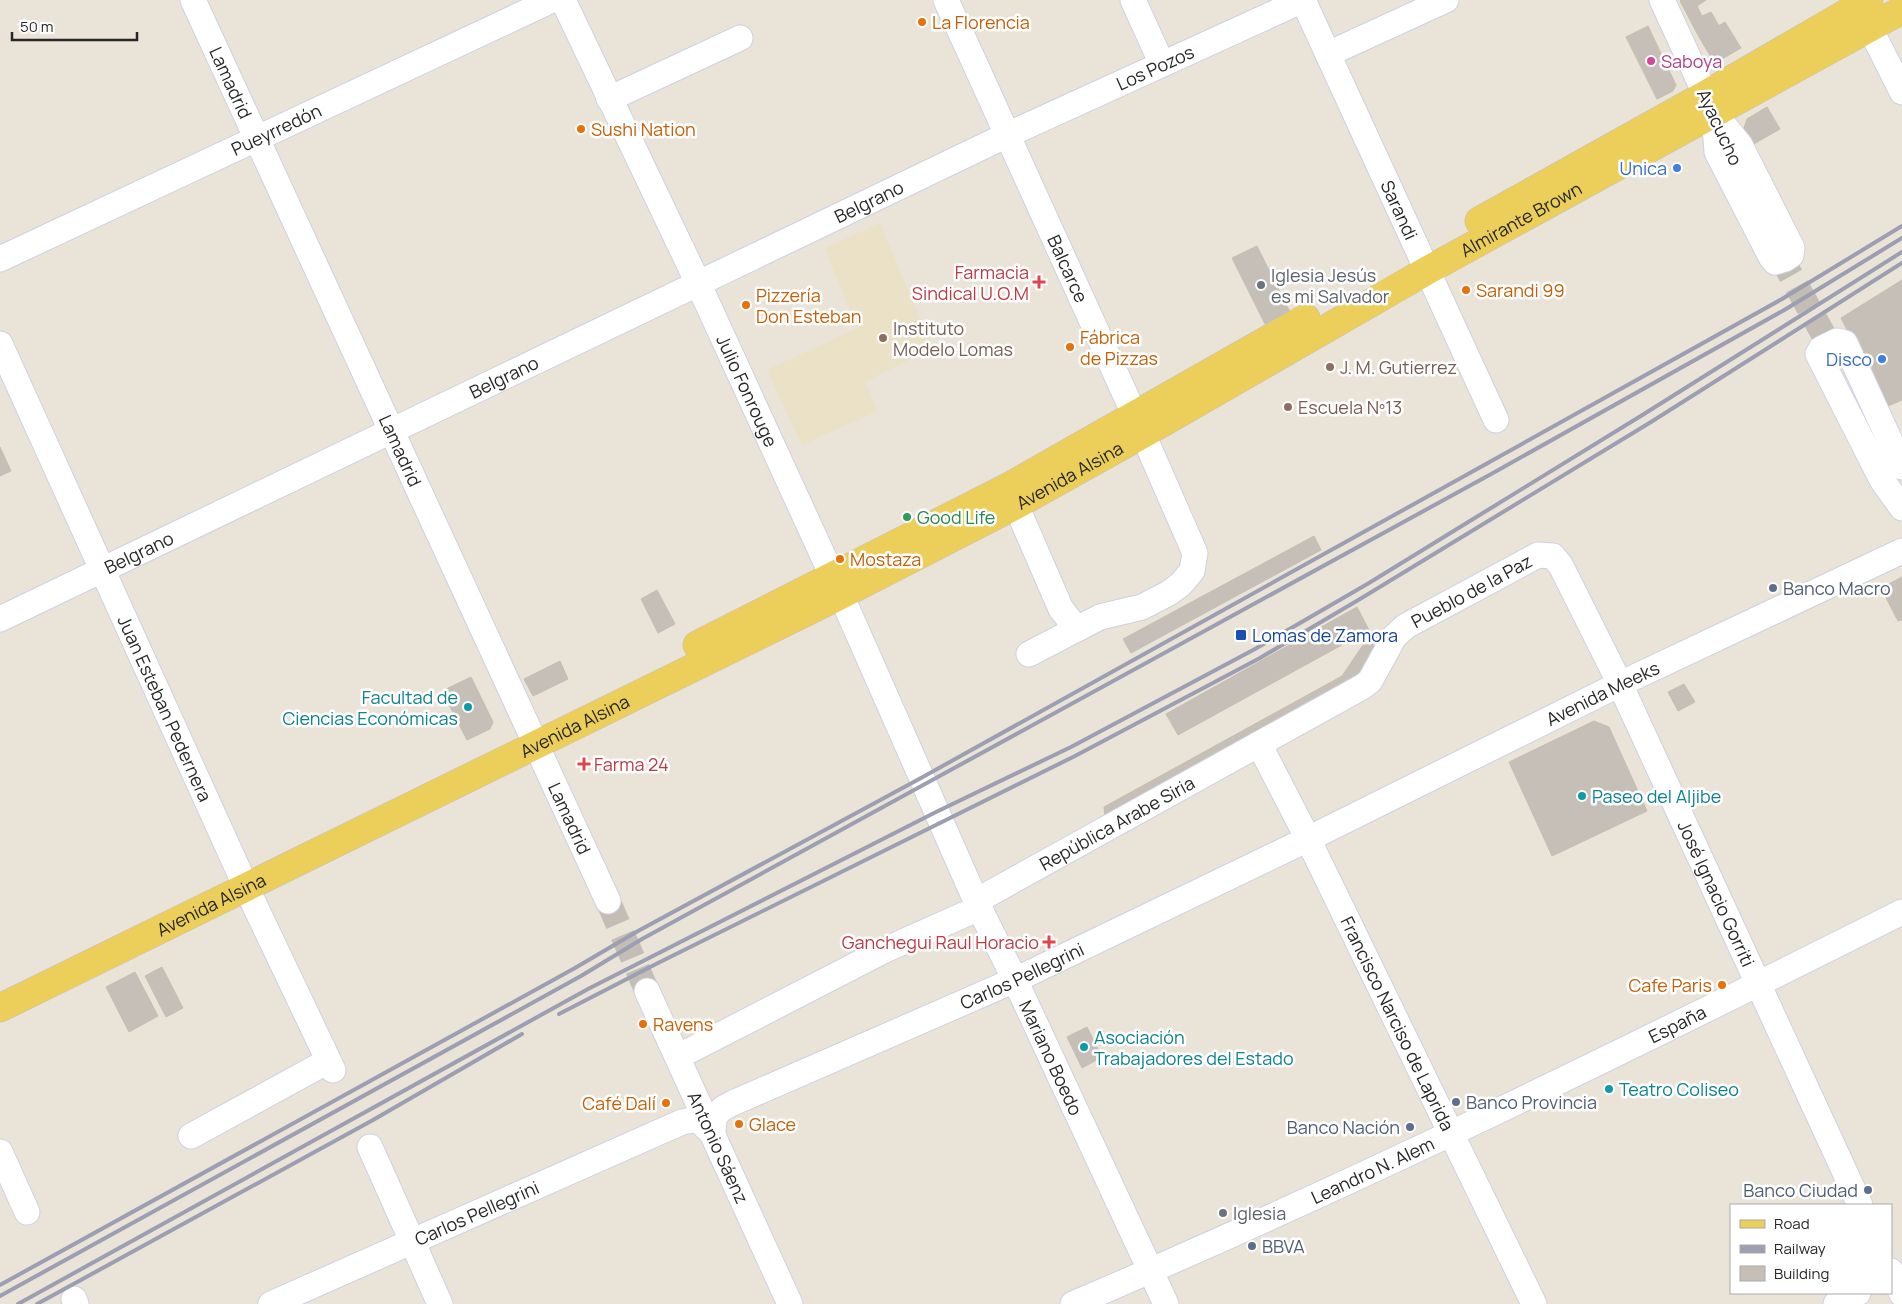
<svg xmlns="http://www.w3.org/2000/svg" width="1902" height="1304" viewBox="0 0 1902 1304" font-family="Manrope,sans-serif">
  <rect width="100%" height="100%" fill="#eae3d8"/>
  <path fill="#ebe1c7" d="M880,223L912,300L934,347L865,382L878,411L802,445L767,370L857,328L825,248Z"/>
  <g fill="#c5bfb8" stroke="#c4beb2">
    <path d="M1681,0H1706L1697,6L1702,16L1711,12L1719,26L1699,37L1680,1Z"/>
    <path d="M1725,22L1741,48L1722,59L1711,57L1699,37Z"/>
    <path d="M1648,26L1676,85L1673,91L1657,99L1626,37Z"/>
    <path d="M1767,107L1780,129L1752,145L1743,131L1747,119Z"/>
    <path d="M1257,246L1290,312L1265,324L1232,258Z"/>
    <path d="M1902,280V400L1886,407L1841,318Z"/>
    <path d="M0,447L11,471L0,476Z"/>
    <path d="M1314,536L1321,550L1131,653L1123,639Z"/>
    <path d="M1902,577V620L1898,621L1881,588Z"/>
    <path d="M657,590L675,624L658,633L641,599Z"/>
    <path d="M1357,607L1369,630L1178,735L1166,714Z"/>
    <path d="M1390,632L1366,674L1105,819L1104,807L1342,676L1365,642Z"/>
    <path d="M560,661L568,679L533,696L524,679Z"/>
    <path d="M471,677L493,722L490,729L467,740L442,691Z"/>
    <path d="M1684,684L1695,702L1678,711L1668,692Z"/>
    <path d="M1594,721L1609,727L1647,811L1552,856L1509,762Z"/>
    <path d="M162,967L183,1008L166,1017L145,976Z"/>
    <path d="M135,972L158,1016L129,1032L106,987Z"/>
    <path d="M1087,1027L1102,1057L1082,1068L1067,1037Z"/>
  </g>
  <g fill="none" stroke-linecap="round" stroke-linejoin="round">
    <g stroke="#c3bdb5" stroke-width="25" stroke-dasharray="25 12" stroke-linecap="butt">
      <path d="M1779,254L1836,357"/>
      <path d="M608,901L647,991"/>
    </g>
    <g stroke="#ced1e0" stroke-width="27">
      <g id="minor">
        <path id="s1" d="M193,0L608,901"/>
        <path id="s2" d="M563,0L698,283L841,595L976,901L1015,980L1166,1304"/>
        <path id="s3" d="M946,0L1135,416L1195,553L1192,571L1181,584L1169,593L1142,607L1100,617L1029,654"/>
        <path d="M1133,0L1162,64"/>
        <path id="s4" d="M1303,0L1496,420"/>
        <path d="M1662,0L1714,113"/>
        <path d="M1870,28L1902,92"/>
        <path d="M1328,54L1446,0"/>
        <path d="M609,99L740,38"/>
        <path d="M1714,113L1740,145L1792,248L1791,255L1785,259L1775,262L1771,257L1717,152Z"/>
        <path id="s5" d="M0,259L552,0"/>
        <path id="s6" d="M0,344L246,887L333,1070"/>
        <path d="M1902,467L1845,343L1837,341L1821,349L1818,354L1882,480L1902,508"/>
        <path d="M1008,487L1061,609L1073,624L1079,628"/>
        <path id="s7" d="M0,619L1007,135L1303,0"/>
        <path id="s8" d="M1259,744L1308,839L1534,1304"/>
        <path id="s9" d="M976,901L1362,687L1370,681L1394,637L1406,626L1538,555L1553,556L1561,566L1620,684L1860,1205"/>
        <path id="s10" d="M647,991L790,1304"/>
        <path d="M685,1053L885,950L979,908"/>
        <path id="s11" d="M713,1134C713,1115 716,1111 733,1103L1015,980L1308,839L1620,684L1902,551"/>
        <path d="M191,1136L328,1061"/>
        <path d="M370,1147L440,1304"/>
        <path d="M0,1152L27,1212"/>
        <path d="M1891,1271L1902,1294"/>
        <path d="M74,1299L76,1304"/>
        <path id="s12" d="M271,1304L682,1122L697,1119L713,1134"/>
        <path id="s13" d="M1073,1304C1355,1184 1629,1049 1902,912"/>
        <path d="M1836,1304L1858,1293"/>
      </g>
    </g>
    <g stroke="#c3c3c3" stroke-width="29">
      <g id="major">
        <path d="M1479,221L1705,95L1869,0"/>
        <path d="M697,645L1008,487L1306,318"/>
        <path id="s14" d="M0,1008L841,595L1016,505L1143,434L1428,270L1902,10"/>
      </g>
    </g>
    <use href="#minor" stroke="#fff" stroke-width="25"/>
    <use href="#major" stroke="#ecce5a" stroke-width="28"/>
    <g stroke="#9c9eb1" stroke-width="4">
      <path d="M559,1014L656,964L1075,756L1260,658L1360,599L1651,422L1902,263"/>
      <path d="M0,1285L575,968L638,931L921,778L1486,464L1782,299L1902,226"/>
      <path d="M0,1296L581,976L642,939L1493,473L1786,309L1902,238"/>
      <path d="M18,1304L588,989L936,812L1071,747L1255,649L1369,583L1644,414L1902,252"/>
      <path d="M37,1304L373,1120L522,1034"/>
    </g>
  </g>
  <g fill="#e8710a" stroke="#fff" stroke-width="2">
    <circle cx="922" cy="22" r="5"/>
    <circle cx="581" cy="129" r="5"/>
    <circle cx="1466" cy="290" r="5"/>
    <circle cx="746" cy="305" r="5"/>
    <circle cx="1070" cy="347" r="5"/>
    <circle cx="840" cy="559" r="5"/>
    <circle cx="1722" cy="985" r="5"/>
    <circle cx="643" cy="1024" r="5"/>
    <circle cx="666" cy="1103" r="5"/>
    <circle cx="739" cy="1124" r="5"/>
  </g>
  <circle fill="#d1479c" stroke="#fff" stroke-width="2" cx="1651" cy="61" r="5"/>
  <g fill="#3f7fe0" stroke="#fff" stroke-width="2">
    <circle cx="1677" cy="168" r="5"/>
    <circle cx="1882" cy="359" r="5"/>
  </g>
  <g fill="#e0444e" stroke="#fff" stroke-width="2">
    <path d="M1036.5 274.5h5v5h5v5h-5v5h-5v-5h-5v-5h5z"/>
    <path d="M581.5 756.5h5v5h5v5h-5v5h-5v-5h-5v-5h5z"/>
    <path d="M1046.5 934.5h5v5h5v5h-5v5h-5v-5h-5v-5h5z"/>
  </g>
  <g fill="#6b7280" stroke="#fff" stroke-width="2">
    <circle cx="1261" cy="285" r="5"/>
    <circle cx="1223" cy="1213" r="5"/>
  </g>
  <g fill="#8d6e63" stroke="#fff" stroke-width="2">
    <circle cx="883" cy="338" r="5"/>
    <circle cx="1330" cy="367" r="5"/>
    <circle cx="1288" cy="407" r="5"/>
  </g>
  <circle fill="#2e9e5b" stroke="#fff" stroke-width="2" cx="907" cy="517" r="5"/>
  <g fill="#5c6f8a" stroke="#fff" stroke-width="2">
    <circle cx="1773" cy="588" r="5"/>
    <circle cx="1456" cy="1102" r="5"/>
    <circle cx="1410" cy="1127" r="5"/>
    <circle cx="1868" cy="1190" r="5"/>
    <circle cx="1252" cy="1246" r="5"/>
  </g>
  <rect fill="#1a4fb4" stroke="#fff" stroke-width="2" x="1235" y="629" width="12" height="12" rx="2.5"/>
  <g fill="#0f9aa8" stroke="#fff" stroke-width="2">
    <circle cx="468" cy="707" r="5"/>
    <circle cx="1582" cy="796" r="5"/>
    <circle cx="1084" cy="1047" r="5"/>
    <circle cx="1609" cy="1089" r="5"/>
  </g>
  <g text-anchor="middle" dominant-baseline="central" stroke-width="5" stroke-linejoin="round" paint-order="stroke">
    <g font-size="18" fill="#c56008" stroke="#fff" text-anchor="start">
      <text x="932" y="22">La Florencia</text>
      <text x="591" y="129">Sushi Nation</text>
      <text x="1476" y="290">Sarandi 99</text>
      <text x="756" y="295">Pizzería<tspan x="756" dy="21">Don Esteban</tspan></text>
      <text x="1080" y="337">Fábrica<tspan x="1080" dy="21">de Pizzas</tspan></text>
      <text x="850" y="559">Mostaza</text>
      <text x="1712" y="985" text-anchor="end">Cafe Paris</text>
      <text x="653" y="1024">Ravens</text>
      <text x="656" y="1103" text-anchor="end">Café Dalí</text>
      <text x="749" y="1124">Glace</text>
    </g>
    <g font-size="18" fill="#b23c85" stroke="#fff" text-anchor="start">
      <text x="1661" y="61">Saboya</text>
    </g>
    <g font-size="18" fill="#272727" stroke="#fff">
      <text stroke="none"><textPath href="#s7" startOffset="1280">Los Pozos</textPath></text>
      <text stroke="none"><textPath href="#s1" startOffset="91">Lamadrid</textPath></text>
      <text transform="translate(1720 127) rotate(65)">Ayacucho</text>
      <text stroke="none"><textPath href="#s5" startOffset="305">Pueyrredón</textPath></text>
      <text stroke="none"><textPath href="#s7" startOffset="964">Belgrano</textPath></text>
      <text stroke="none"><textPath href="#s4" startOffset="231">Sarandi</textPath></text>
      <text stroke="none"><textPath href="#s14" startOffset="1714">Almirante Brown</textPath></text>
      <text stroke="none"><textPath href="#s3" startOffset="295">Balcarce</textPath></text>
      <text stroke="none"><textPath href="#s7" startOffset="559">Belgrano</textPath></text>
      <text stroke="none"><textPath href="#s2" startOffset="432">Julio Fonrouge</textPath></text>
      <text stroke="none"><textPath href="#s1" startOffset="496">Lamadrid</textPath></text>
      <text stroke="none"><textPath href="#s14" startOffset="1195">Avenida Alsina</textPath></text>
      <text stroke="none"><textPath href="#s7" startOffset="154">Belgrano</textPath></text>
      <text stroke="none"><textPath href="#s9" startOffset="592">Pueblo de la Paz</textPath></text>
      <text stroke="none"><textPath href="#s11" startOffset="1002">Avenida Meeks</textPath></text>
      <text stroke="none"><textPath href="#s6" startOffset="400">Juan Esteban Pedernera</textPath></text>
      <text stroke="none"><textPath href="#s14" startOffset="640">Avenida Alsina</textPath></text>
      <text stroke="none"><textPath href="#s1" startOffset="901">Lamadrid</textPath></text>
      <text stroke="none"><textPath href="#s9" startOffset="161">República Arabe Siria</textPath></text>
      <text stroke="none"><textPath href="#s9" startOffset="1058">José Ignacio Gorriti</textPath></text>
      <text stroke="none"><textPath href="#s14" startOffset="235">Avenida Alsina</textPath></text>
      <text stroke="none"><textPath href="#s11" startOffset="356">Carlos Pellegrini</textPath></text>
      <text stroke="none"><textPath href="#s8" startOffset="312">Francisco Narciso de Laprida</textPath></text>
      <text stroke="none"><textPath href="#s13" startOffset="666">España</textPath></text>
      <text stroke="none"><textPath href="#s2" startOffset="1165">Mariano Boedo</textPath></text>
      <text stroke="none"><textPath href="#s10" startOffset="172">Antonio Sáenz</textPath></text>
      <text stroke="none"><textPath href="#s13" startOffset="328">Leandro N. Alem</textPath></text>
      <text stroke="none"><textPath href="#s12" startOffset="225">Carlos Pellegrini</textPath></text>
    </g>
    <g font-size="18" fill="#366cbe" stroke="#fff" text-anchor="end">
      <text x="1667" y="168">Unica</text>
      <text x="1872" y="359">Disco</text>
    </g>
    <g font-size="18" fill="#be3a42" stroke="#fff" text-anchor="end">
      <text x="1029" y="272">Farmacia<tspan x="1029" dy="21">Sindical U.O.M</tspan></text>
      <text x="594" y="764" text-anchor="start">Farma 24</text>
      <text x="1039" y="942">Ganchegui Raul Horacio</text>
    </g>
    <g font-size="18" fill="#5b616d" stroke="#fff" text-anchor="start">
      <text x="1271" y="275">Iglesia Jesús<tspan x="1271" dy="21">es mi Salvador</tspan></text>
      <text x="1233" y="1213">Iglesia</text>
    </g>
    <g font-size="18" fill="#785e54" stroke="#fff" text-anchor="start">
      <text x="893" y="328">Instituto<tspan x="893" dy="21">Modelo Lomas</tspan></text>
      <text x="1340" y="367">J. M. Gutierrez</text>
      <text x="1298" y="407">Escuela Nº13</text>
    </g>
    <g font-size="18" fill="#27864d" stroke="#fff" text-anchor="start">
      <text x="917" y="517">Good Life</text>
    </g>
    <g font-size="18" fill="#4e5e75" stroke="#fff" text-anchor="start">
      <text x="1783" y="588">Banco Macro</text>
      <text x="1466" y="1102">Banco Provincia</text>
      <text x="1400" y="1127" text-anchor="end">Banco Nación</text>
      <text x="1858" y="1190" text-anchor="end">Banco Ciudad</text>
      <text x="1262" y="1246">BBVA</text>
    </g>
    <g font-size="18" fill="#164399" stroke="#fff" text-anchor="start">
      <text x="1252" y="635">Lomas de Zamora</text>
    </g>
    <g font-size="18" fill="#0d838f" stroke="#fff" text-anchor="start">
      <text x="458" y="697" text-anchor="end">Facultad de<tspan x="458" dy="21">Ciencias Económicas</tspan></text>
      <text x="1592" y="796">Paseo del Aljibe</text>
      <text x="1094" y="1037">Asociación<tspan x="1094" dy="21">Trabajadores del Estado</tspan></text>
      <text x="1619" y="1089">Teatro Coliseo</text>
    </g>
  </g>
  <rect x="1730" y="1204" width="162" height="90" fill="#ffffff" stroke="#a9a9a9"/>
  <rect x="1740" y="1220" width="25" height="8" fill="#ecce5a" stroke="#a9a9a9"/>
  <text x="1774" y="1229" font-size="15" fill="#272727">Road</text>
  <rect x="1740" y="1245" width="25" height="8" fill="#9c9eb1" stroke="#a9a9a9"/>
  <text x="1774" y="1254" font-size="15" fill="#272727">Railway</text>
  <rect x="1740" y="1266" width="25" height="15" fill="#c5bfb8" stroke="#a9a9a9"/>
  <text x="1774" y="1279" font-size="15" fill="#272727">Building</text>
  <path d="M12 32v8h125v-8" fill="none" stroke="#272727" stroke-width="2.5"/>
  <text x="20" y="32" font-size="15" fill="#272727" stroke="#ffffff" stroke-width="4" paint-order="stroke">50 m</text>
</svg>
